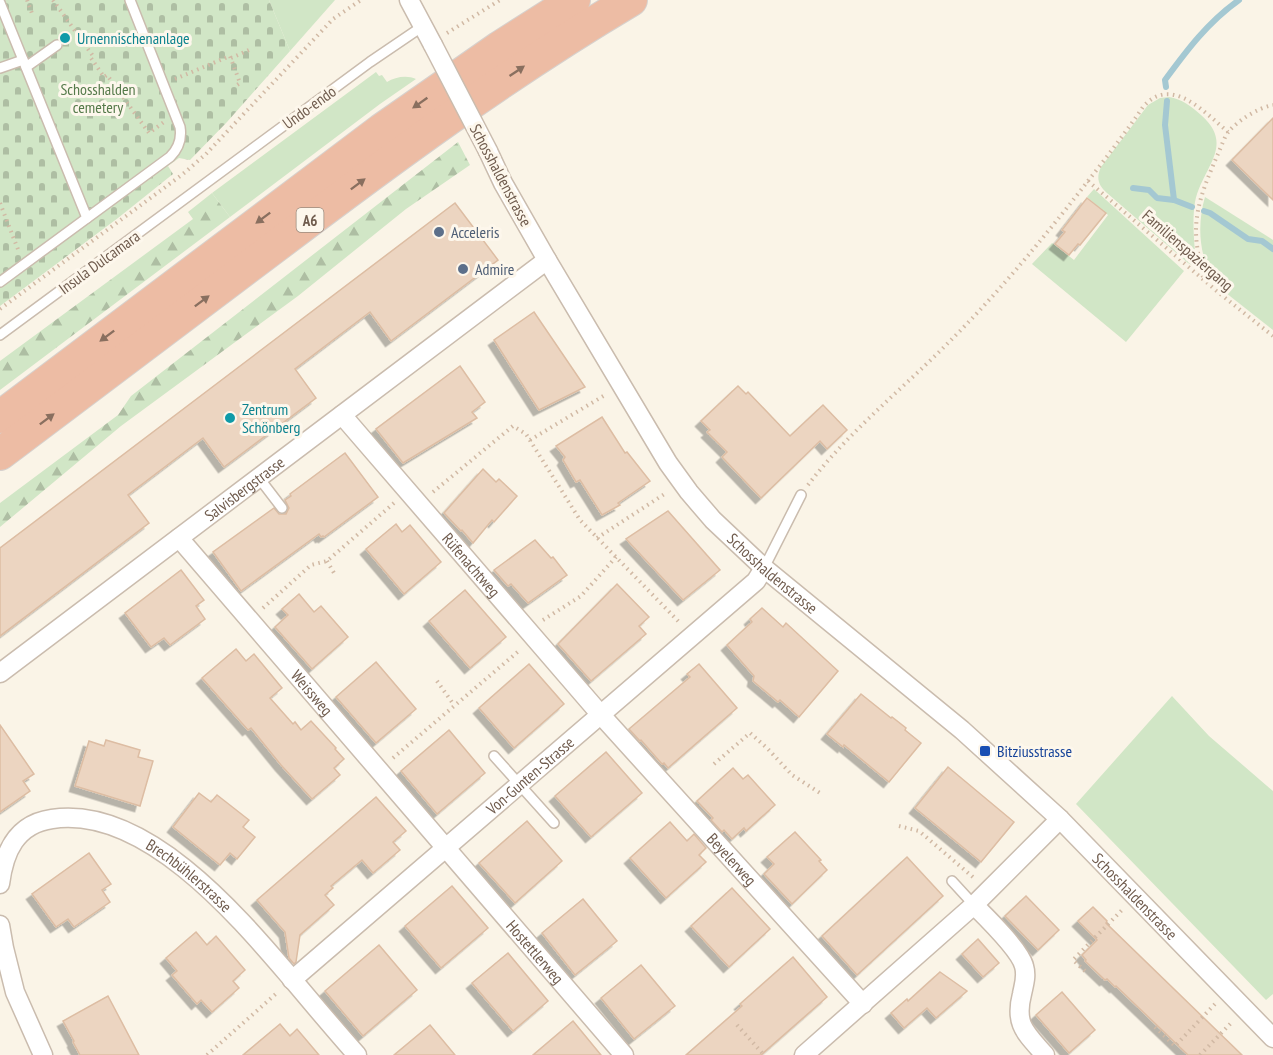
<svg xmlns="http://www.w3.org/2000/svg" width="1273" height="1055" viewBox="0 0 1273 1055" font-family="'PT Sans Narrow',sans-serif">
  <defs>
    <pattern id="forest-firs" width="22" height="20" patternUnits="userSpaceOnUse" patternTransform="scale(1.5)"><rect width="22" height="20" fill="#d1e6c6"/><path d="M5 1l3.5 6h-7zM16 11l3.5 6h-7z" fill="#aebea3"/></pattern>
    <pattern id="cemetery-stones" width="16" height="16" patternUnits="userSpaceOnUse" patternTransform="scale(1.5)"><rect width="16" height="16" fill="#d1e6c6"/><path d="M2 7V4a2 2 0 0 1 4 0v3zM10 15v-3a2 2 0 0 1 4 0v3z" fill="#aebea3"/></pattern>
    <filter id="shadow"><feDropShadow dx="-5.5" dy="5.5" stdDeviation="0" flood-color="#0004"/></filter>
  </defs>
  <rect width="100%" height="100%" fill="#faf4e7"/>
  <g fill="#d1e6c6">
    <path d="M269,0H335L290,51Z"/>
    <path d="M376,72L379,76L382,75L387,82C395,77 407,75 416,79L380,104L230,217L212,193Z"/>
    <path d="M1169,97C1182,99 1191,106 1201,115C1236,146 1202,167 1195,202C1192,221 1194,242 1196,262L1192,265L1188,263L1107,193C1098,185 1096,178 1101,167L1148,105L1160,98Z"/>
    <path d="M1094,189L1184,271L1126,342L1032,264L1052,243L1074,260L1108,215L1087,197Z"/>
    <path d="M1205,197L1273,240V330L1221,289C1199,265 1196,227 1205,197Z"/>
    <path d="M1172,696L1209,736L1273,791V994L1266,1000L1076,804Z"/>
  </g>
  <g fill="url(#forest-firs)">
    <path d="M458,142L470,165L406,209L298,296L121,426L0,527V503L118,415L131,396Z"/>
    <path d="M212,193L230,217L0,390V361L193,219L188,212Z"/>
  </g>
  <path fill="url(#cemetery-stones)" d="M0,0H269L290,51L227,122L190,160L179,158L168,166L173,174L118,218L0,306Z"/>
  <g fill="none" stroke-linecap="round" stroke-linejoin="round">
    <g stroke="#a4c8d2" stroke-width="6">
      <path d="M1166,87L1165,80C1187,50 1208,22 1239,0"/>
      <path d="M1167,101L1165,125L1174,200"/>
      <path d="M1133,188L1149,190L1157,198L1174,200L1192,207"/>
      <path d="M1204,211L1210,213L1248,239L1262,241L1273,249"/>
    </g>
  </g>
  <g fill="#ecd5c1" stroke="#ddbda3" stroke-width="1.5" filter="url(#shadow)">
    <path d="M1273,118V200L1232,160Z"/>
    <path d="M1087,198L1106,213L1080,245L1078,244L1069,255L1055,244L1065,232L1062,230Z"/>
    <path d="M455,203L498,260L391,341L370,312L295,369L316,398L224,467L203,438L128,495L149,523L0,636V548Z"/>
    <path d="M534,312L585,387L539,410L494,340Z"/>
    <path d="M460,366L485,402L472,412L477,418L403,463L376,429Z"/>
    <path d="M738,386L746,394L748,392L790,436L823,405L847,430L827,449L820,441L761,498L722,457L727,452L707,432L710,430L701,421Z"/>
    <path d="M602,417L625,453L627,452L650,481L618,503L620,505L602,515L580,480L576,482L563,460L565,457L556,446Z"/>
    <path d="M345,453L378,497L324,537L323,536L321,537L319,534L241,591L213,552L274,508L279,514H286L289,508L285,500L291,496L290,494Z"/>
    <path d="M483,469L496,482L499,479L517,496L494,522L492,520L473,543L462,530L461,531L444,513Z"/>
    <path d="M668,511L720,570L683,600L626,539Z"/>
    <path d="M396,524L402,532L410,525L441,562L404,594L366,549Z"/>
    <path d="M535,540L551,558L553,557L567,575L528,603L511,584L508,586L494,570Z"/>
    <path d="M181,570L204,600L196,606L205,619L170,645L164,638L151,647L125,613Z"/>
    <path d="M617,584L649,617L639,626L646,634L591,681L558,644Z"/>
    <path d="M465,590L506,637L470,668L429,621Z"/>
    <path d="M299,594L314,612L321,606L348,637L312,669L275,627L288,615L282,609Z"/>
    <path d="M762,608L783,627L786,623L838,671L799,717L780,700L778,702L753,681L754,676L727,645L752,622L750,619Z"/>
    <path d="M236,649L246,661L254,654L282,688L270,698L293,724L295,722L301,730L311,721L336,748L335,749L344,759L334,768L340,775L312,799L281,765L251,728L248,730L202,678Z"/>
    <path d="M376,662L416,709L376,743L336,697Z"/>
    <path d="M529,664L564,704L514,748L479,708Z"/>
    <path d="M699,664L737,708L668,768L664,763L662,764L641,740L640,741L629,729L690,677L687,674Z"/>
    <path d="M861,694L891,718L892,717L906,728L905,730L921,743L889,782L844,745L843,747L827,734Z"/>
    <path d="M0,725L34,774L23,781L30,791L0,812Z"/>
    <path d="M449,730L485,773L437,814L401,771Z"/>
    <path d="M106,740L140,750L138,757L153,761L140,806L75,786L89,741L104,746Z"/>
    <path d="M606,752L642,793L591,837L555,796Z"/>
    <path d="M948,767L1014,822L981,862L915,808Z"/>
    <path d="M733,768L743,779L748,775L775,805L746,831L744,828L732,839L724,830L722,832L711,820L713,818L697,801Z"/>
    <path d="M199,793L211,802L217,795L249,820L243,827L255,837L237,859L230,853L220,865L173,827Z"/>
    <path d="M376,797L406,831L393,842L400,850L373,873L362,860L331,886L333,888L325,895L334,905L300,935L296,962L294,964L289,958L285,932L257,900Z"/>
    <path d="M527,821L562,861L515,903L479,863Z"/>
    <path d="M670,822L687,841L694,834L706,848L699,855L706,862L666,898L630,858Z"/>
    <path d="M795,832L821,860L819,861L827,870L792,904L764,874L774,864L767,857Z"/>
    <path d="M89,853L111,884L102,890L110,902L74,927L68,919L56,927L32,894Z"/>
    <path d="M907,857L943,896L857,975L822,936Z"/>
    <path d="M452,886L488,928L441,968L405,926Z"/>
    <path d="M732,888L770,929L729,967L691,926Z"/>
    <path d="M1026,896L1059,930L1038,950L1005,916Z"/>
    <path d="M583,899L617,941L575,975L542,933Z"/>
    <path d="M1093,907L1107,921L1106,923L1242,1055H1188L1116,986L1115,987L1107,979L1105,980L1085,961L1086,960L1082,955L1097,940L1078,921Z"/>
    <path d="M196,932L207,945L216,936L245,970L233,981L239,988L212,1012L201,1000L197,1004L172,975L177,971L166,958Z"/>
    <path d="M978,939L999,963L983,977L962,954Z"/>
    <path d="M379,945L417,990L363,1036L325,991Z"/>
    <path d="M508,953L548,1001L513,1031L472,983Z"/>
    <path d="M793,957L827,997L761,1055H686L742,1006L740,1004Z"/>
    <path d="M641,965L675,1006L634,1039L601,998Z"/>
    <path d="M940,972L967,991L936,1018L927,1008L904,1028L891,1013L907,999L908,1001Z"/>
    <path d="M1062,992L1095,1030L1069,1053L1036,1015Z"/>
    <path d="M108,996L139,1055H80L73,1042L74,1041L63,1021Z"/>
    <path d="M573,1021L601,1055H533Z"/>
    <path d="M280,1024L290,1036L297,1029L319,1055H243Z"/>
    <path d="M430,1025L455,1055H394Z"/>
  </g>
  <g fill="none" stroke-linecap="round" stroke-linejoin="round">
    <g stroke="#cabcae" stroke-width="12">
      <g id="lane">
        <path d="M0,3L87,218"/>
        <path d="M26,67L57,45"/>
        <path d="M0,68L23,60"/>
        <path d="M0,282L170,157C179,148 182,139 180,127L130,0"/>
        <path d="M0,335L370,62L423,26"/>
        <path d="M259,478L282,508"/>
        <path d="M764,568L801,495"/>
        <path d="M494,756L554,823"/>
        <path d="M952,881L974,905"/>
      </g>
    </g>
    <g stroke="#cabcae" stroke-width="21">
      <g id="street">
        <path d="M409,0L433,45"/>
        <path id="s1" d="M488,151L503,183L547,260L668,463L689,492L713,520L764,568L962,730L1060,819L1273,1038"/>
        <path id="s2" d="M342,415L601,715L863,1004"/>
        <path id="s3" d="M179,538L624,1055"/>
        <path id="s4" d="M0,673L547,260"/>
        <path id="s5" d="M0,884C4,852 16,824 52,819C145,805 238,916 292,979C313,1004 335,1030 357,1055"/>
        <path d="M974,905C987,918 1020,950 1024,966C1027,976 1024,984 1022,994C1014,1025 1026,1033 1045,1055"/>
        <path d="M0,925L4,948L15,992L43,1055"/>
        <path id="s6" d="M292,980L756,581L764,568"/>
        <path d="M804,1055L974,905L1060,819"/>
      </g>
    </g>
    <g stroke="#d7d1cd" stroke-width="34">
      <g id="highway">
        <path d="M0,417L381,130L500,47L574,0"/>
        <path d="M0,454C91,386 181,317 272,249C388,161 506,74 631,0"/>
      </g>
    </g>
    <g stroke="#d1b9a4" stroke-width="4" stroke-dasharray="1.5 4.5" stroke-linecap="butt">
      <path d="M27,0L33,16"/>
      <path d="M53,0L93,56L91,58L104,77L107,75L149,133L164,122"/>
      <path d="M447,33L500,0"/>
      <path d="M231,58L249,50"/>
      <path d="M175,79L230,56L240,83L237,85"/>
      <path d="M1088,181L1219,293L1273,336"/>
      <path d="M0,203L19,252"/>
      <path d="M1203,277C1200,262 1196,247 1196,231C1196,204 1207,180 1217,156C1221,148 1224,137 1229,131C1240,119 1258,108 1273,105"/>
      <path d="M0,309L183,174L206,154L333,19L361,0"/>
      <path d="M530,440L605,395"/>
      <path d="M808,485C850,430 904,388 952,339C993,298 1030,254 1066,209C1092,176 1119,142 1143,107C1171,74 1205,113 1228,132"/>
      <path d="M433,492L513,426L526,434L580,520L680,623"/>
      <path d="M597,538L666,493"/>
      <path d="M327,561L334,573"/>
      <path d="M263,608L311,565L327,561L394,503"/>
      <path d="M543,620L581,596L616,557"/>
      <path d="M437,681L454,705"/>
      <path d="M393,758L520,650"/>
      <path d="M714,764L750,733L768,749L792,775L820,793"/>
      <path d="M899,826L919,831L974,878"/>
      <path d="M1085,971L1073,960L1122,910"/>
      <path d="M737,1025L764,1055"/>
      <path d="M1155,1027L1175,1046L1215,1004"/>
      <path d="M207,1055L278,992"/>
      <path d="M1200,1055L1232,1022"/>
    </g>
    <use href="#lane" stroke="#fff" stroke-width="9"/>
    <use href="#street" stroke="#fff" stroke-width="18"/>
    <use href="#highway" stroke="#edbca4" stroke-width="32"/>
    <g stroke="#cabcae" stroke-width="21" stroke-linecap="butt">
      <path id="street-bridge" d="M433,45L488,151"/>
    </g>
    <use href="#street-bridge" stroke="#fff" stroke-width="18"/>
  </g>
  <defs><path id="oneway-solid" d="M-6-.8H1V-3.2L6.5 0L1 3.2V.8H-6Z" transform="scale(1.5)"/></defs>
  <g fill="#896f5f">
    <use href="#oneway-solid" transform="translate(517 71) rotate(-34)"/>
    <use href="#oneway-solid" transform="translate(420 103) rotate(145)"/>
    <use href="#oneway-solid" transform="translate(358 184) rotate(-37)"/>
    <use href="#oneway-solid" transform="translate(263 218) rotate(143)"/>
    <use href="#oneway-solid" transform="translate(202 301) rotate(-37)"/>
    <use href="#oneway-solid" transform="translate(107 336) rotate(143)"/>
    <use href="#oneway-solid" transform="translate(47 419) rotate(-37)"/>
  </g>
  <g fill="#0f9aa8" stroke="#fdf7ec" stroke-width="2">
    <circle cx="65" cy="38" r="6"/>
    <circle cx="230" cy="418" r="6"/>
  </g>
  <g fill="#5c6f8a" stroke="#fdf7ec" stroke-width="2">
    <circle cx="439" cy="232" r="6"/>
    <circle cx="463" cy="269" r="6"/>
  </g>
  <rect fill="#1a4fb4" stroke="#fdf7ec" stroke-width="2" x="979" y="745" width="12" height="12" rx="3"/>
  <g text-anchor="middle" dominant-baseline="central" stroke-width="6" stroke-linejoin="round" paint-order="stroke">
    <rect fill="#fdf7ec" stroke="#9a8a7d" stroke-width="1.5" x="296.5" y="208" width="27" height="24" rx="4.5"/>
    <g font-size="15" font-weight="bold" fill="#705c4e">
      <text x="310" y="220">A6</text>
    </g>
    <g font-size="16" fill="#0d838f" stroke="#fdf7ec" text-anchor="start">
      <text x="77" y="38">Urnennischenanlage</text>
      <text x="242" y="409">Zentrum<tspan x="242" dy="18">Schönberg</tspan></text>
    </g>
    <g font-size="16" fill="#557a4a" stroke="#fdf7ec">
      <text x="98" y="89">Schosshalden<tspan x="98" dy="18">cemetery</tspan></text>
    </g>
    <g font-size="16" fill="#705c4e" stroke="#fdf7ec">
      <text transform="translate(309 107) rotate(-36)">Undo-endo</text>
      <text transform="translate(501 175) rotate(62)">Schosshaldenstrasse</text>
      <text transform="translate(1188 250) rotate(41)">Familienspaziergang</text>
      <text transform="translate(99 262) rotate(-36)">Insula Dulcamara</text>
      <text stroke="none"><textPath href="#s4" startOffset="306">Salvisbergstrasse</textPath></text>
      <text stroke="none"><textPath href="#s2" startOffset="198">Rüfenachtweg</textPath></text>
      <text stroke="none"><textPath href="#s1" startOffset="513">Schosshaldenstrasse</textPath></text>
      <text stroke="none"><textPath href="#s3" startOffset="204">Weissweg</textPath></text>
      <text stroke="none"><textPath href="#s6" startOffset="314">Von-Gunten-Strasse</textPath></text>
      <text stroke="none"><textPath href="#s2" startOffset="591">Beyelerweg</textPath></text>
      <text stroke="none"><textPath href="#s5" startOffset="244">Brechbühlerstrasse</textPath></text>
      <text stroke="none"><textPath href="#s1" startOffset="999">Schosshaldenstrasse</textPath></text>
      <text stroke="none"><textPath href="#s3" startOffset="546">Hostettlerweg</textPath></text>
    </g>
    <g font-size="16" fill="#4e5e75" stroke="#fdf7ec" text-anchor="start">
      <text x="451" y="232">Acceleris</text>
      <text x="475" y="269">Admire</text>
    </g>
    <g font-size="16" fill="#164399" stroke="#fdf7ec" text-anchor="start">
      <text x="997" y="751">Bitziusstrasse</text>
    </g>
  </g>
</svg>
